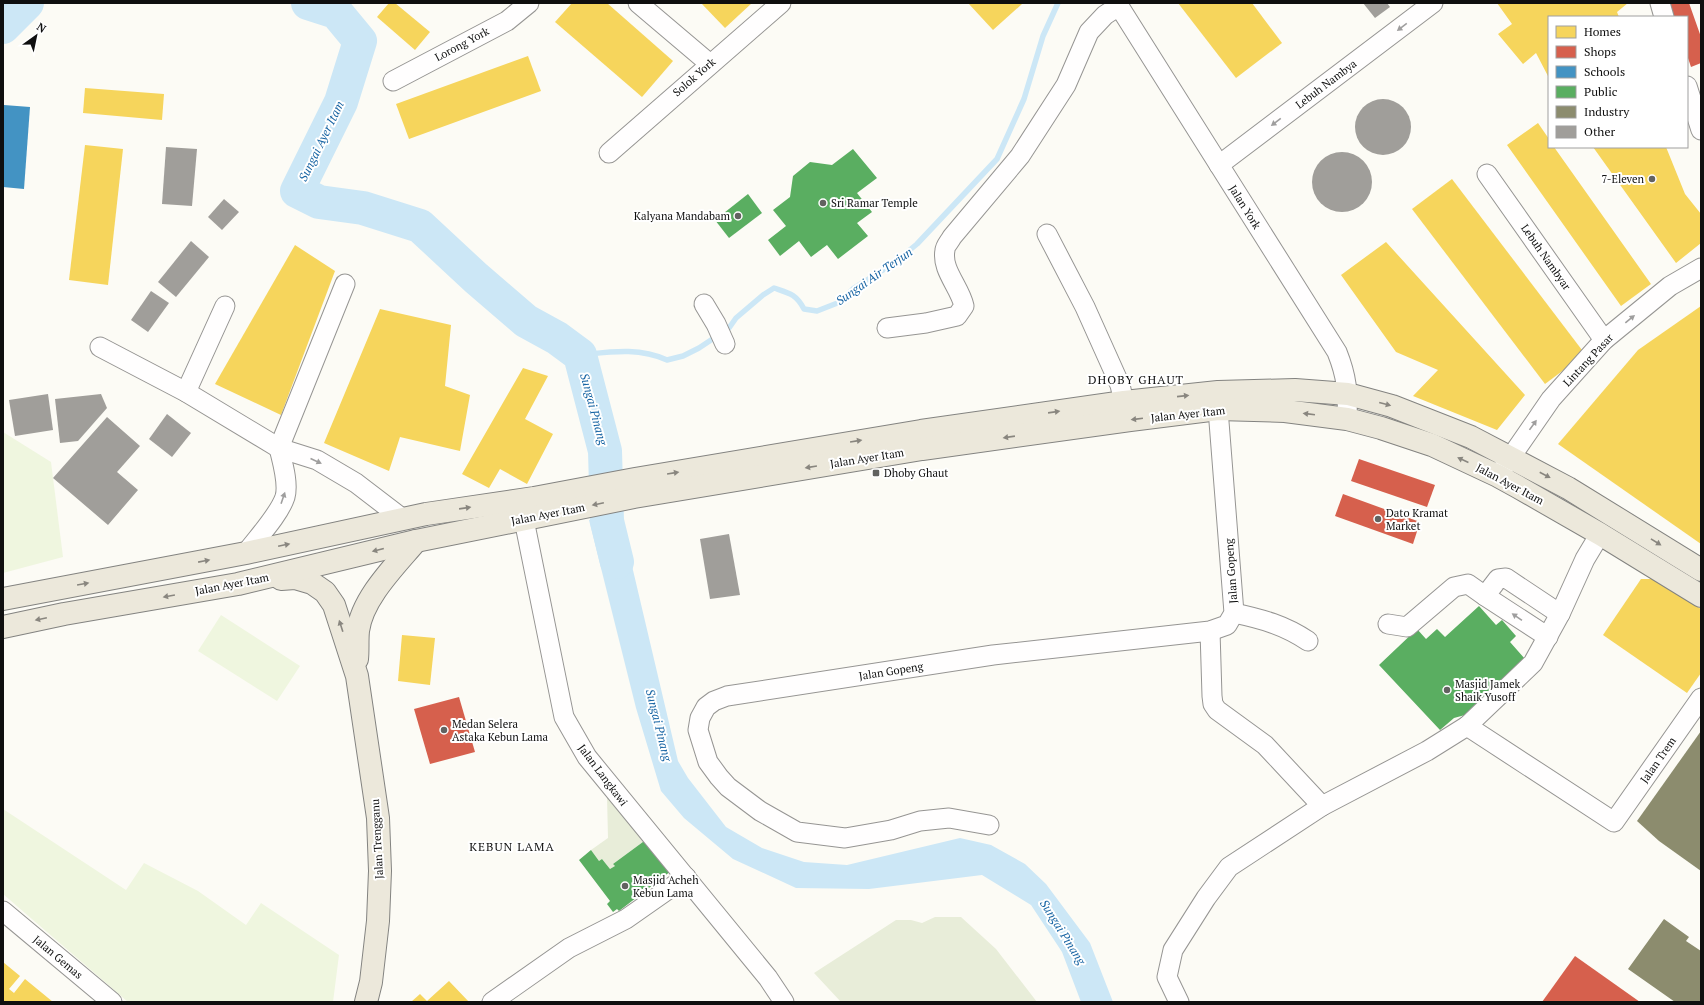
<svg xmlns="http://www.w3.org/2000/svg" width="1704" height="1005" viewBox="0 0 1704 1005" font-family="'PT Serif',serif">
  <rect width="100%" height="100%" fill="#fcfbf5"/>
  <g fill="#e8edd9">
    <path d="M607,796L647,839L613,864L615,866L610,869L602,859L599,861L591,850L608,838Z"/>
    <path d="M935,917H961L996,949L1037,1002H841L814,973L896,920H911L922,923Z"/>
  </g>
  <g fill="#eff6df">
    <path d="M3,432L51,462L63,557L3,573Z"/>
    <path d="M221,615L300,666L277,701L198,651Z"/>
    <path d="M3,809L126,890L144,863L198,891L246,925L261,903L339,955L333,1002H128L3,894Z"/>
  </g>
  <path fill="#cce7f6" d="M620,515L678,761L688,778L726,827L762,848L804,862L847,865L960,838L991,845L1025,864L1046,884L1090,943L1113,1002H1081L1062,952L1031,905L982,875L869,889L796,888L733,859L684,818L661,791L636,708L589,520Z"/>
  <g fill="#f6d55c">
    <path d="M389,3H395L430,32L415,50L377,17Z"/>
    <path d="M572,3H607L673,61L642,97L555,22Z"/>
    <path d="M701,3H752L725,28Z"/>
    <path d="M968,3H1021L1022,4L993,30Z"/>
    <path d="M1178,3H1252L1282,43L1236,78Z"/>
    <path d="M1497,3H1628L1617,12L1619,17H1549V78L1536,53L1523,64L1498,34L1512,24Z"/>
    <path d="M528,56L541,91L409,139L396,104Z"/>
    <path d="M85,88L164,94L162,120L83,113Z"/>
    <path d="M1538,123L1549,139V147H1554L1651,284L1621,306L1507,145Z"/>
    <path d="M85,145L123,149L108,285L69,280Z"/>
    <path d="M1593,147H1666L1685,194L1701,214V243L1676,263Z"/>
    <path d="M1452,179L1585,354L1545,384L1412,209Z"/>
    <path d="M1386,242L1525,395L1497,430L1413,396L1438,370L1396,352L1341,275Z"/>
    <path d="M295,245L335,271L281,415L215,384Z"/>
    <path d="M1701,306V544L1558,444L1638,350Z"/>
    <path d="M380,309L451,325L445,386L470,395L460,451L400,437L389,471L324,443Z"/>
    <path d="M523,368L548,376L525,419L553,434L527,484L500,469L489,488L462,474Z"/>
    <path d="M1641,579H1654L1701,609V673L1687,693L1603,635Z"/>
    <path d="M402,635L435,638L430,685L398,681Z"/>
    <path d="M3,962L20,976L9,989L14,993L25,979L53,1002H3Z"/>
    <path d="M449,981L469,1002H411L420,994L427,1001Z"/>
  </g>
  <g fill="#d6604d">
    <path d="M1669,3H1689L1701,37V63L1691,67L1687,55V17H1674Z"/>
    <path d="M1359,459L1435,485L1427,507L1351,481Z"/>
    <path d="M1343,494L1420,522L1413,544L1335,516Z"/>
    <path d="M459,697L475,752L430,764L414,709Z"/>
    <path d="M1575,956L1640,1002H1542Z"/>
  </g>
  <path fill="#4393c3" d="M4,105L30,107L24,189L3,187Z"/>
  <g fill="#5aae61">
    <path d="M853,149L877,178L857,193L872,212L857,223L868,236L838,259L827,245L811,257L799,241L780,256L768,240L786,226L773,210L790,197L793,176L810,162L832,165Z"/>
    <path d="M748,194L762,213L729,238L715,220Z"/>
    <path d="M1479,606L1496,625L1502,620L1516,636L1510,642L1525,659L1465,715L1454,718L1440,730L1379,665L1417,629L1426,639L1437,629L1445,637Z"/>
    <path d="M647,839L671,871L619,911L617,909L613,912L607,904L610,901L579,860L591,850L599,861L602,859L610,869L615,866L613,864Z"/>
  </g>
  <g fill="#8c8c6e">
    <path d="M1701,731V871L1659,841L1637,821Z"/>
    <path d="M1664,919L1689,937L1686,941L1701,951V1002H1675L1628,969Z"/>
  </g>
  <g fill="none" stroke-linecap="round" stroke-linejoin="round">
    <path stroke="#cce7f6" stroke-width="5.5" d="M580,355C610,352 638,347 667,360L683,356L699,348L729,328L736,318L763,295L774,288C789,293 796,294 804,309L817,311L840,302L854,288L883,270L900,258L917,244L997,159L1024,99L1043,36L1058,3"/>
    <g stroke="#cce7f6" stroke-width="34">
      <path d="M308,3L336,12L360,41L341,102L297,191L319,202L363,208L420,226L476,278L526,321L557,338L580,355L605,451L607,521L617,562"/>
      <path d="M3,27L27,3"/>
    </g>
  </g>
  <g fill="#a09e9a">
    <path d="M1363,3H1387L1390,7L1375,18Z"/>
    <circle cx="1383" cy="127" r="28"/>
    <path d="M166,147L197,149L192,206L162,204Z"/>
    <circle cx="1342" cy="182" r="30"/>
    <path d="M224,199L239,212L222,230L208,217Z"/>
    <path d="M191,241L209,257L176,297L158,282Z"/>
    <path d="M151,291L169,303L148,332L131,320Z"/>
    <path d="M48,394L53,430L15,436L9,400Z"/>
    <path d="M101,394L107,408L78,441L60,443L55,399Z"/>
    <path d="M167,414L191,433L172,457L149,439Z"/>
    <path d="M107,417L140,446L117,472L138,490L108,525L53,478Z"/>
    <path d="M729,534L740,595L710,599L700,539Z"/>
  </g>
  <g fill="none" stroke-linecap="round" stroke-linejoin="round">
    <g stroke="#969593" stroke-width="21">
      <g id="minor">
        <path d="M638,3L710,64"/>
        <path d="M1117,3L1337,352C1347,377 1348,392 1347,419"/>
        <path d="M1660,3L1664,17"/>
        <path d="M393,81L507,21L529,3"/>
        <path d="M1687,86L1701,130"/>
        <path d="M609,153L781,3"/>
        <path d="M1219,165L1433,3"/>
        <path d="M1487,174L1604,340"/>
        <path d="M1047,234L1085,307L1120,385L1124,402"/>
        <path d="M704,304L716,324L725,344"/>
        <path d="M887,328L926,323L957,316L964,306C960,287 941,270 945,250C945,246 950,241 952,237L1020,156L1066,85L1089,32L1105,15L1119,6"/>
        <path d="M100,347L186,392L279,448L317,460L356,483L403,519"/>
        <path d="M186,392L225,306"/>
        <path d="M1502,470L1551,399L1604,340L1670,286L1701,268"/>
        <path d="M521,505L564,717L587,757L768,978L784,1002"/>
        <path d="M246,553C258,537 279,515 285,497C289,483 282,461 279,448L345,284"/>
        <path d="M1485,596L1548,637"/>
        <path d="M1234,613C1262,619 1284,625 1308,641"/>
        <path d="M1388,624L1407,627L1454,587L1468,584L1485,596L1498,579L1506,578L1560,614"/>
        <path d="M1210,631L1212,696L1213,704L1217,710L1265,745L1322,806"/>
        <path d="M1467,726L1533,663L1560,614L1585,559L1600,534"/>
        <path d="M989,825L949,818L920,821L891,830L845,838L797,832L760,811L728,787L719,777L708,762L698,730L700,718L706,707L714,701L727,696L993,655L1210,631L1227,625L1234,613L1218,409"/>
        <path d="M3,911L112,1002"/>
        <path d="M492,1002L569,948L626,919L686,877"/>
        <path d="M1179,1002L1167,977L1173,950L1206,898L1229,867L1322,806L1427,751L1467,726L1614,822L1701,698"/>
      </g>
    </g>
    <g stroke="#838380" stroke-width="24">
      <g id="major">
        <path d="M281,579L295,578L312,583L325,592L334,605L357,676L378,818L380,871L378,921L371,982L366,1002"/>
        <path d="M3,599L246,553L426,514L534,498L635,479L921,431L1124,402L1218,392L1295,390L1348,394L1392,406L1471,437L1568,488L1701,570"/>
        <path d="M3,627L64,614L238,584L416,541L634,497L922,449L1130,420L1218,409L1285,411L1347,419L1381,428L1432,445L1498,476L1518,487L1600,534L1701,596"/>
        <path d="M357,659C358,650 357,640 358,631C362,598 396,565 416,541"/>
      </g>
    </g>
    <use href="#minor" stroke="#fffefe" stroke-width="19"/>
    <use href="#major" stroke="#ece8db" stroke-width="22"/>
  </g>
  <defs><path id="oneway-solid" d="M-6-.8H1V-3.2L6.5 0L1 3.2V.8H-6Z"/></defs>
  <g fill="#9f9e9e">
    <use href="#oneway-solid" transform="translate(1402 27) rotate(143)"/>
    <use href="#oneway-solid" transform="translate(1276 122) rotate(143)"/>
    <use href="#oneway-solid" transform="translate(1630 319) rotate(-39)"/>
    <use href="#oneway-solid" transform="translate(1533 425) rotate(-54)"/>
    <use href="#oneway-solid" transform="translate(316 461) rotate(24)"/>
    <use href="#oneway-solid" transform="translate(283 498) rotate(-71)"/>
    <use href="#oneway-solid" transform="translate(1517 617) rotate(-146)"/>
  </g>
  <g fill="#89867f">
    <use href="#oneway-solid" transform="translate(1183 396) rotate(-6)"/>
    <use href="#oneway-solid" transform="translate(1385 404) rotate(15)"/>
    <use href="#oneway-solid" transform="translate(1054 412) rotate(-8)"/>
    <use href="#oneway-solid" transform="translate(1309 414) rotate(-173)"/>
    <use href="#oneway-solid" transform="translate(1137 419) rotate(173)"/>
    <use href="#oneway-solid" transform="translate(1009 437) rotate(172)"/>
    <use href="#oneway-solid" transform="translate(856 441) rotate(-9)"/>
    <use href="#oneway-solid" transform="translate(1463 460) rotate(-155)"/>
    <use href="#oneway-solid" transform="translate(811 467) rotate(171)"/>
    <use href="#oneway-solid" transform="translate(673 473) rotate(-9)"/>
    <use href="#oneway-solid" transform="translate(1545 475) rotate(28)"/>
    <use href="#oneway-solid" transform="translate(598 504) rotate(168)"/>
    <use href="#oneway-solid" transform="translate(465 508) rotate(-8)"/>
    <use href="#oneway-solid" transform="translate(1656 542) rotate(32)"/>
    <use href="#oneway-solid" transform="translate(284 545) rotate(-12)"/>
    <use href="#oneway-solid" transform="translate(378 550) rotate(166)"/>
    <use href="#oneway-solid" transform="translate(204 561) rotate(-11)"/>
    <use href="#oneway-solid" transform="translate(83 584) rotate(-10)"/>
    <use href="#oneway-solid" transform="translate(169 596) rotate(170)"/>
    <use href="#oneway-solid" transform="translate(41 619) rotate(168)"/>
    <use href="#oneway-solid" transform="translate(341 626) rotate(-108)"/>
  </g>
  <g fill="#626260" stroke="#fff" stroke-width="1.5">
    <circle cx="1652" cy="179" r="4"/>
    <circle cx="823" cy="203" r="4"/>
    <circle cx="738" cy="216" r="4"/>
    <rect x="872" y="469" width="8" height="8" rx="2"/>
    <circle cx="1378" cy="519" r="4"/>
    <circle cx="1447" cy="690" r="4"/>
    <circle cx="444" cy="730" r="4"/>
    <circle cx="625" cy="886" r="4"/>
  </g>
  <g text-anchor="middle" dominant-baseline="central" stroke-width="4" stroke-linejoin="round" paint-order="stroke">
    <g font-size="11" fill="#0f0f0f" stroke="#fff">
      <text transform="translate(462 44) rotate(-28)">Lorong York</text>
      <text transform="translate(694 77) rotate(-41)">Solok York</text>
      <text transform="translate(1326 84) rotate(-37)">Lebuh Nambya</text>
      <text transform="translate(1245 207) rotate(58)">Jalan York</text>
      <text transform="translate(1546 257) rotate(55)">Lebuh Nambyar</text>
      <text transform="translate(1588 360) rotate(-47)">Lintang Pasar</text>
      <text transform="translate(1188 414) rotate(-6)">Jalan Ayer Itam</text>
      <text transform="translate(867 458) rotate(-9)">Jalan Ayer Itam</text>
      <text transform="translate(1510 484) rotate(28)">Jalan Ayer Itam</text>
      <text transform="translate(548 514) rotate(-11)">Jalan Ayer Itam</text>
      <text transform="translate(1231 571) rotate(-94)">Jalan Gopeng</text>
      <text transform="translate(232 584) rotate(-11)">Jalan Ayer Itam</text>
      <text transform="translate(891 671) rotate(-9)">Jalan Gopeng</text>
      <text transform="translate(1658 760) rotate(-55)">Jalan Trem</text>
      <text transform="translate(603 775) rotate(53)">Jalan Langkawi</text>
      <text transform="translate(377 839) rotate(-93)">Jalan Trengganu</text>
      <text transform="translate(58 957) rotate(40)">Jalan Gemas</text>
    </g>
    <g font-size="11" fill="#0f0f0f" stroke="#fff" text-anchor="start">
      <text x="1644" y="179" text-anchor="end">7-Eleven</text>
      <text x="831" y="203">Sri Ramar Temple</text>
      <text x="730" y="216" text-anchor="end">Kalyana Mandabam</text>
      <text x="884" y="473">Dhoby Ghaut</text>
      <text x="1386" y="513">Dato Kramat<tspan x="1386" dy="13">Market</tspan></text>
      <text x="1455" y="684">Masjid Jamek<tspan x="1455" dy="13">Shaik Yusoff</tspan></text>
      <text x="452" y="724">Medan Selera<tspan x="452" dy="13">Astaka Kebun Lama</tspan></text>
      <text x="633" y="880">Masjid Acheh<tspan x="633" dy="13">Kebun Lama</tspan></text>
    </g>
    <g font-size="12" font-style="italic" fill="#1764a3" stroke="#fff">
      <text transform="translate(321 141) rotate(-64)">Sungai Ayer Itam</text>
      <text transform="translate(874 276) rotate(-35)">Sungai Air Terjun</text>
      <text transform="translate(594 409) rotate(75)">Sungai Pinang</text>
      <text transform="translate(659 725) rotate(76)">Sungai Pinang</text>
      <text transform="translate(1063 932) rotate(58)">Sungai Pinang</text>
    </g>
    <g font-size="12" letter-spacing="1" fill="#0f0f0f" stroke="#fff">
      <text x="1136" y="379">DHOBY GHAUT</text>
      <text x="512" y="846">KEBUN LAMA</text>
    </g>
  </g>
  <rect width="1704" height="1005" fill="none" stroke="#0f0f0f" stroke-width="8"/>
  <rect x="1548" y="16" width="140" height="132" fill="#ffffff" stroke="#9f9f9f"/>
  <rect x="1556" y="26" width="20" height="12" fill="#f6d55c" stroke="#9f9f9f"/>
  <text x="1584" y="36" font-size="12" fill="#0f0f0f">Homes</text>
  <rect x="1556" y="46" width="20" height="12" fill="#d6604d" stroke="#9f9f9f"/>
  <text x="1584" y="56" font-size="12" fill="#0f0f0f">Shops</text>
  <rect x="1556" y="66" width="20" height="12" fill="#4393c3" stroke="#9f9f9f"/>
  <text x="1584" y="76" font-size="12" fill="#0f0f0f">Schools</text>
  <rect x="1556" y="86" width="20" height="12" fill="#5aae61" stroke="#9f9f9f"/>
  <text x="1584" y="96" font-size="12" fill="#0f0f0f">Public</text>
  <rect x="1556" y="106" width="20" height="12" fill="#8c8c6e" stroke="#9f9f9f"/>
  <text x="1584" y="116" font-size="12" fill="#0f0f0f">Industry</text>
  <rect x="1556" y="126" width="20" height="12" fill="#a09e9a" stroke="#9f9f9f"/>
  <text x="1584" y="136" font-size="12" fill="#0f0f0f">Other</text>
  <g transform="translate(36 36) rotate(33)" stroke="#ffffff" stroke-width="3" paint-order="stroke">
  <path d="M0-3L7 15L0 10L-7 15Z" fill="#0f0f0f"/>
  <text y="-6" font-size="11" font-weight="bold" text-anchor="middle" fill="#0f0f0f">N</text>
  </g>
</svg>
